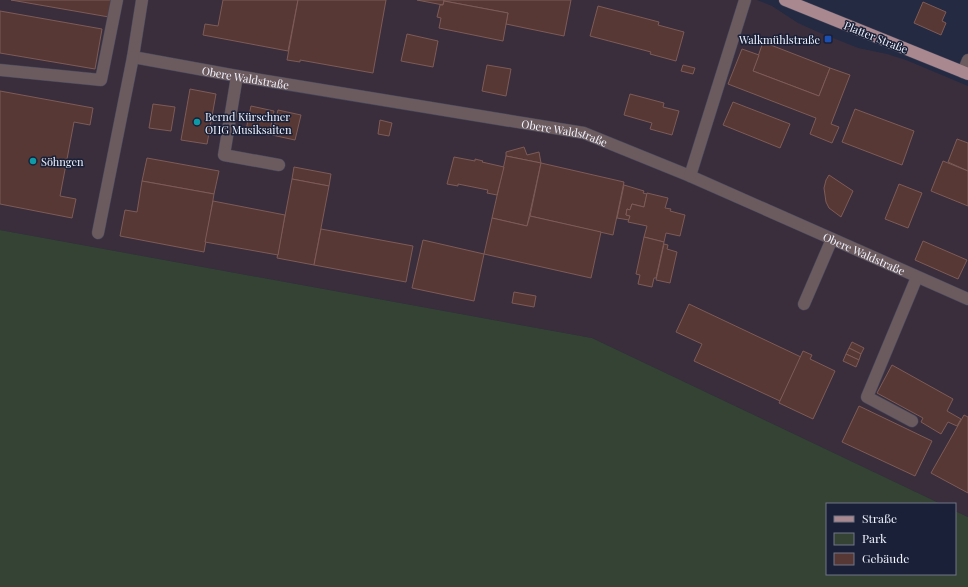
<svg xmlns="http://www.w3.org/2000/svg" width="968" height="587" viewBox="0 0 968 587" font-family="'Playfair Display',serif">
  <rect width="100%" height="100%" fill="#232a42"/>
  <path fill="#3a2e3c" d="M0,0H757L772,6L798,23L818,32L858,48L887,54L906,60L968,86V517L955,511V504H941L592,338L0,230Z"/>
  <path fill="#344334" d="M0,230L592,338L941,504H827V574H955V511L968,517V587H0Z"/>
  <g fill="#573835" stroke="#7d5b57">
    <path d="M11,0H112L109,17Z"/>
    <path d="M223,0H298L288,51L203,35L205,24L218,26Z"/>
    <path d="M298,0H386L373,73L300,60V62L287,60Z"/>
    <path d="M417,0H444L443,5Z"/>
    <path d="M444,0H571L564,36L506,24L508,13L444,1Z"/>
    <path d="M444,1L508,13L503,41L439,28L441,18L437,17L440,5H443Z"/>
    <path d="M923,2L946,12L942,21L946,23L941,35L914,23Z"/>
    <path d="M598,6L659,22L658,25L684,32L676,61L650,54L651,52L590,36Z"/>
    <path d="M0,11L102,29L95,69L0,53Z"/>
    <path d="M407,34L438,41L433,67L401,61Z"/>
    <path d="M763,42L830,68L819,96L753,71Z"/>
    <path d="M742,49L759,55L753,71L819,96L830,68L850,75L831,124L839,127L832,143L810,134L816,118L728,84Z"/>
    <path d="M487,65L511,69L506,96L482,91Z"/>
    <path d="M683,65L695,68L693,74L681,71Z"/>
    <path d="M190,89L216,94L207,144L181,140Z"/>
    <path d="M0,91L93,108L90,125L74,122L60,196L76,199L72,218L0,204Z"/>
    <path d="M630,94L664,103L663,107L679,111L672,135L650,129L652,123L624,115Z"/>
    <path d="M733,102L790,124L780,148L723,125Z"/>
    <path d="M153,104L175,107L171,131L149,128Z"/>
    <path d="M251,106L274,111L269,135L246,130Z"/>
    <path d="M855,109L914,131L902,165L842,142Z"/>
    <path d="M278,110L301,115L295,140L272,135Z"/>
    <path d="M380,120L392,123L389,136L378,134Z"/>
    <path d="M957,139L968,143V171L948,162Z"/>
    <path d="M524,147L527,155L539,152L541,163L506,156V152Z"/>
    <path d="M506,156L541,163L527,226L492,218Z"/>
    <path d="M454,157L475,161V159L483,161L482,162L504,167L497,195L487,193L488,190L458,184V186L447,184Z"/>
    <path d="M147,158L219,171L214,194L142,181Z"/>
    <path d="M943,161L968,171V206L931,191Z"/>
    <path d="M541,163L624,182L613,235L530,216Z"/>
    <path d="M294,167L331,174L329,186L292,179Z"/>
    <path d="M829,175L853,191L841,217L829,208L826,202L824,188L826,180Z"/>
    <path d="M292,179L329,186L314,265L277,258Z"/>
    <path d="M142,181L214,194L204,252L120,236L125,210L137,212Z"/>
    <path d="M899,184L922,193L908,228L885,219Z"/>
    <path d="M624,185L644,191L643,193L647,194L644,207L632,204L630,210L627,209L626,215L630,216L629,220L617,218Z"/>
    <path d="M647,193L668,198L665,208L671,209L670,211L685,215L680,236L666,233L664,242L644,237L647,226L628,222L630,216L626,215L627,209L630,210L632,204L644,207Z"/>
    <path d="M213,201L285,215L278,255L205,242Z"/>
    <path d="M530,216L601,232L591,278L484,254L492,218L527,226Z"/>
    <path d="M321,229L413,246L406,282L314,265Z"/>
    <path d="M644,237L664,242L656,278H654L652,287L638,284L640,275L636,274Z"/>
    <path d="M423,240L484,254L474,301L412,288Z"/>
    <path d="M923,241L967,260L958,279L915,260Z"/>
    <path d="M664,244L668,245L667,249L677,252L670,283L656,280Z"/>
    <path d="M514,292L536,296L534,307L512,303Z"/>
    <path d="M689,304L801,357L780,401L694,361L702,344L676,332Z"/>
    <path d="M852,342L864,348L861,354L849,348Z"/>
    <path d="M849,348L861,354L859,360L846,354Z"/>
    <path d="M803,351L812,355L810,359L835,371L813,419L779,403Z"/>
    <path d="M846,354L859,360L856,367L843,361Z"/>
    <path d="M892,365L953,399L947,411L961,419L957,426L948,422L941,434L921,422L923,418L877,393Z"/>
    <path d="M859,406L932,441L915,476L842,442Z"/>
    <path d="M964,415L968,417V493L931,473Z"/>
  </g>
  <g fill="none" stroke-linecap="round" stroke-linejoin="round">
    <g stroke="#40465c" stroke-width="13">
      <g id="minor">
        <path id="s1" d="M142,0L133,57L237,76L584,133L690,176L968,299"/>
        <path d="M0,70L101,80L117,0"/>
        <path d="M963,72L968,60"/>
        <path d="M237,76L224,155L279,165"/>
        <path d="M690,176L745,0"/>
        <path d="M98,233L133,57"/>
        <path d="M804,304L832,239"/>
        <path d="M912,421L867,397L917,277"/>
      </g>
    </g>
    <g stroke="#40465c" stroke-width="13">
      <path id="major" d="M785,0L968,74"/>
    </g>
    <use href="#minor" stroke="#6b5a5e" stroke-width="12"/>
    <use href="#major" stroke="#aa8890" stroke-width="12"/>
  </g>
  <rect fill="#1a4fb4" stroke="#1a2037" stroke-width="1.5" x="824" y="35" width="8" height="8" rx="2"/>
  <g fill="#0f9aa8" stroke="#1a2037" stroke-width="1.5">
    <circle cx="197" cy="122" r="4"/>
    <circle cx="33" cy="161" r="4"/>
  </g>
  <g text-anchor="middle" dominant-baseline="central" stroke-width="3" stroke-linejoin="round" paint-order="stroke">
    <g font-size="11" fill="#f1f4fe" stroke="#1a2037">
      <text transform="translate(876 37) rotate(22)">Platter Straße</text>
      <text stroke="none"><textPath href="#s1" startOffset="172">Obere Waldstraße</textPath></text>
      <text stroke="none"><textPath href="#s1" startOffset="496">Obere Waldstraße</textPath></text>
      <text stroke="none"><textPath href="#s1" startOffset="820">Obere Waldstraße</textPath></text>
    </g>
    <g font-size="11" fill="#f1f4fe" stroke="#1a2037" text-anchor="start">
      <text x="820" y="39" text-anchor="end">Walkmühlstraße</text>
      <text x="205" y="116">Bernd Kürschner<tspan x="205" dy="13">OHG Musiksaiten</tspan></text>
      <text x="41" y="161">Söhngen</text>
    </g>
  </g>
  <rect x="826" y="503" width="130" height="72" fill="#1a2037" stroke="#707587"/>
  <rect x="834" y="516" width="20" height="6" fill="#aa8890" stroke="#707587"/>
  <text x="862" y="523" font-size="12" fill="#f1f4fe">Straße</text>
  <rect x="834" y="533" width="20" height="12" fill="#344334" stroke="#707587"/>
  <text x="862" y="543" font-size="12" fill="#f1f4fe">Park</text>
  <rect x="834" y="553" width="20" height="12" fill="#573835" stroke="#707587"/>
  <text x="862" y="563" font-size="12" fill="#f1f4fe">Gebäude</text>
</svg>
